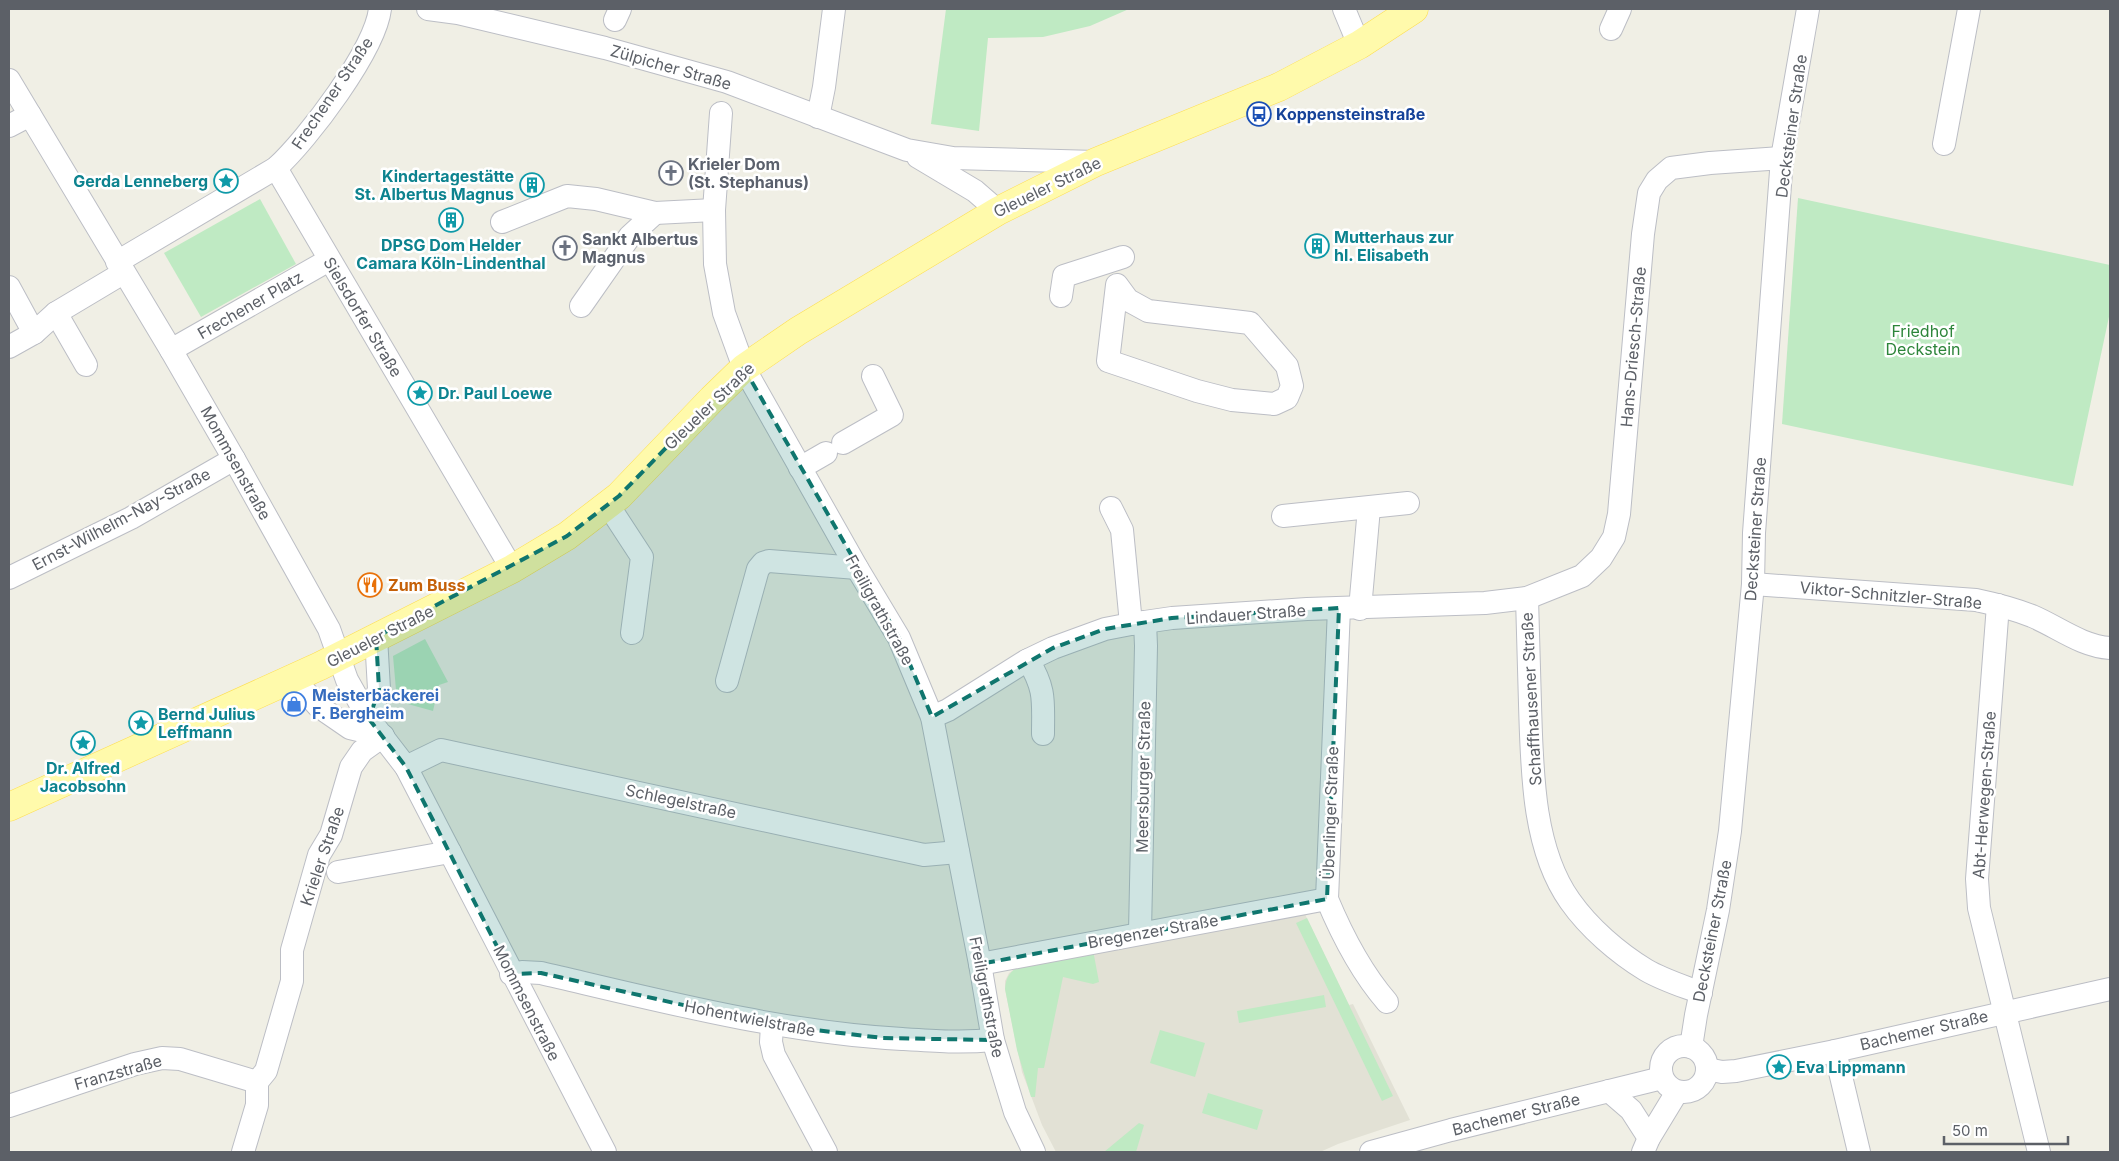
<svg xmlns="http://www.w3.org/2000/svg" width="2119" height="1161" viewBox="0 0 2119 1161" font-family="Inter,sans-serif">
  <rect width="100%" height="100%" fill="#f0efe5"/>
  <path fill="#e2e1d5" d="M1303,910L1349,1005L1353,1004L1410,1120L1338,1144L1320,1152H1056L1042,1125L1022,1072L1005,989V981L1009,973L1016,968Z"/>
  <g fill="#bfeac3">
    <path d="M946,9H1129L1090,26L1043,37L988,38L979,131L931,124Z"/>
    <path d="M1798,198L2110,265V312L2073,486L1782,424Z"/>
    <path d="M260,199L296,264L201,317L164,253Z"/>
    <path d="M425,639L448,682L439,685L433,711L397,701L393,656Z"/>
    <path d="M1307,918L1393,1096L1382,1101L1296,923Z"/>
    <path d="M1093,950L1099,982L1093,984L1063,977L1044,1068H1038L1035,1097H1031L1017,1050L1005,989C1006,979 1008,974 1016,968Z"/>
    <path d="M1324,995L1326,1007L1239,1023L1237,1011Z"/>
    <path d="M1160,1030L1205,1043L1195,1077L1150,1063Z"/>
    <path d="M1208,1093L1263,1110L1257,1130L1202,1113Z"/>
    <path d="M1139,1123L1144,1125L1136,1152H1104Z"/>
  </g>
  <g fill="none" stroke-linecap="round" stroke-linejoin="round">
    <g stroke="#bcbec5" stroke-width="24">
      <g id="minor">
        <path d="M428,9L458,13L605,48L727,82L907,150L953,158L1096,162"/>
        <path d="M1344,9L1359,45"/>
        <path d="M615,20L620,9"/>
        <path d="M1611,29L1620,9"/>
        <path d="M9,80L171,350L234,459L329,629L347,680L369,719L406,767L605,1152"/>
        <path d="M721,113L714,210L715,264L724,313L744,368L857,568L899,638L932,717L980,964L993,1040L1015,1112L1034,1152"/>
        <path d="M818,117L824,87L834,9"/>
        <path d="M9,126L30,115"/>
        <path d="M1944,144L1969,9"/>
        <path d="M918,157L975,191L998,211"/>
        <path d="M276,168L512,569"/>
        <path d="M502,222L567,196L596,199L655,213L714,210"/>
        <path d="M117,262L276,168C308,139 375,50 380,9"/>
        <path d="M1117,285L1128,300L1148,311L1250,323L1287,366L1292,386L1287,398L1274,404L1232,400L1197,391L1108,361Z"/>
        <path d="M9,287L34,333"/>
        <path d="M1061,296L1064,276L1123,257"/>
        <path d="M581,306L630,236L655,213"/>
        <path d="M56,313L86,365"/>
        <path d="M9,347L34,333L56,313L123,273"/>
        <path d="M171,350L329,260"/>
        <path d="M843,443L892,415L873,376"/>
        <path d="M800,468L826,453"/>
        <path d="M608,505L642,557L632,633"/>
        <path d="M1111,508L1122,530L1131,624"/>
        <path d="M1283,516L1408,503"/>
        <path d="M9,578L131,518L234,459"/>
        <path d="M1753,584L1976,600C1995,604 2014,609 2032,616C2058,627 2081,646 2110,648"/>
        <path d="M1527,598C1528,633 1529,669 1530,704C1532,767 1532,848 1570,901C1589,928 1618,953 1646,970C1663,980 1683,986 1701,993"/>
        <path d="M1998,605L1977,879L1979,908L2039,1152"/>
        <path d="M1339,608L1327,899C1342,935 1361,972 1387,1002"/>
        <path d="M1360,609L1369,508"/>
        <path d="M1028,660C1046,690 1043,701 1043,734"/>
        <path d="M293,678L318,706L350,728L383,736"/>
        <path d="M727,681L758,569L763,563L769,561L857,568"/>
        <path d="M932,717L948,710L1026,661L1053,648L1105,629L1131,624L1172,618L1307,609L1485,603L1527,598L1582,576L1601,558L1614,537L1619,514L1643,234L1649,193L1657,180L1671,168L1710,163L1782,158"/>
        <path d="M369,719L379,689L376,637"/>
        <path d="M406,767L441,750L924,855L958,852"/>
        <path d="M338,872L450,852"/>
        <path d="M1140,932L1146,646L1145,622"/>
        <path d="M980,964L1327,899"/>
        <path d="M511,974L522,972L541,973C661,1001 779,1032 902,1039C933,1041 962,1043 993,1040"/>
        <path d="M772,1025L771,1042L774,1055L826,1152"/>
        <circle cx="1684" cy="1069" r="23"/>
        <path d="M1691,1047L1696,1015L1718,910L1730,831L1753,584L1754,533L1782,158L1808,9"/>
        <path d="M1835,1051L1859,1152"/>
        <path d="M1707,1069L1722,1072L1736,1071L1835,1051L2110,989"/>
        <path d="M1609,1091L1631,1110L1649,1138"/>
        <path d="M9,1106L135,1064L162,1058L180,1059L257,1082"/>
        <path d="M243,1152L257,1105V1082L266,1071L292,981V950L319,855L331,835L351,767L362,751L383,736"/>
        <path d="M1371,1152L1451,1130L1662,1078"/>
        <path d="M1643,1152L1649,1138L1677,1092"/>
      </g>
    </g>
    <g stroke="#fede50" stroke-width="29">
      <path id="major" d="M9,807L320,666L512,569L567,536L619,496L712,399L744,368L798,331L998,211L1096,162L1279,87L1359,45L1414,9"/>
    </g>
    <use href="#minor" stroke="#fff" stroke-width="22"/>
    <use href="#major" stroke="#fffaab" stroke-width="28"/>
  </g>
  <path fill="#0f766e" fill-opacity="0.2" stroke="#0f766e" stroke-width="4" stroke-dasharray="10 6" stroke-linejoin="round" d="M744,368L899,638L932,717L1053,648L1105,629L1172,618L1339,608L1327,899L980,964L993,1040L883,1038L772,1025L541,973L511,974L406,767L369,719L379,689L376,637L567,536L619,496Z"/>
  <defs>
    <g id="bus-ring" transform="scale(1.25)"><circle r="9.5" fill="#fff" stroke="#1a4fb4" stroke-width="1.5"/><path d="M-5-6H5V4H4V6H2V4H-2V6H-4V4H-5ZM-3.5-4V0h7V-4ZM-3.5 1.2v1.5H-2V1.2ZM2 1.2v1.5H3.5V1.2Z" fill="#1a4fb4"/></g>
    <g id="church-ring" transform="scale(1.25)"><circle r="9.5" fill="#fff" stroke="#6b7280" stroke-width="1.5"/><path d="M-1.2-6h2.4v3.5h3.3v2.4h-3.3V6h-2.4V-.1h-3.3v-2.4h3.3Z" fill="#6b7280"/></g>
    <g id="sight-ring" transform="scale(1.25)"><circle r="9.5" fill="#fff" stroke="#0f9aa8" stroke-width="1.5"/><path d="M0-6L1.8-2.2L6-1.7L2.9 1.2L3.7 5.4L0 3.3L-3.7 5.4L-2.9 1.2L-6-1.7L-1.8-2.2Z" fill="#0f9aa8"/></g>
    <g id="building-ring" transform="scale(1.25)"><circle r="9.5" fill="#fff" stroke="#0f9aa8" stroke-width="1.5"/><path d="M-4-6H4V6H1V3H-1V6H-4ZM-2.5-4.3h1.7v1.8h-1.7ZM.8-4.3h1.7v1.8H.8ZM-2.5-1h1.7V.8h-1.7ZM.8-1h1.7V.8H.8Z" fill="#0f9aa8"/></g>
    <g id="restaurant-ring" transform="scale(1.25)"><circle r="9.5" fill="#fff" stroke="#e8710a" stroke-width="1.5"/><path d="M-5-6h1v4h1v-4h1v4h1v-4h1v5L-1.5 .5V6h-2V.5L-5-1ZM5-6V6H3V1.5H1.5Q1.5-4 5-6Z" fill="#e8710a"/></g>
    <g id="shop-ring" transform="scale(1.25)"><circle r="9.5" fill="#fff" stroke="#3f7fe0" stroke-width="1.5"/><path d="M-5-2.5h2.3a2.7 3.5 0 0 1 5.4 0H5L5.5 6h-11ZM-1.5-2.5h3a1.5 2.3 0 0 0-3 0Z" fill="#3f7fe0"/></g>
  </defs>
  <g fill-rule="evenodd">
    <use href="#bus-ring" x="1259" y="114"/>
    <use href="#church-ring" x="671" y="173"/>
    <use href="#sight-ring" x="226" y="181"/>
    <use href="#building-ring" x="532" y="185"/>
    <use href="#building-ring" x="451" y="220"/>
    <use href="#building-ring" x="1317" y="246"/>
    <use href="#church-ring" x="565" y="248"/>
    <use href="#sight-ring" x="420" y="393"/>
    <use href="#restaurant-ring" x="370" y="585"/>
    <use href="#shop-ring" x="294" y="704"/>
    <use href="#sight-ring" x="141" y="723"/>
    <use href="#sight-ring" x="83" y="743"/>
    <use href="#sight-ring" x="1779" y="1067"/>
  </g>
  <g text-anchor="middle" dominant-baseline="central" stroke-width="5" stroke-linejoin="round" paint-order="stroke">
    <g font-size="16" fill="#5c6067" stroke="#fff">
      <text transform="translate(671 67) rotate(16)">Zülpicher Straße</text>
      <text transform="translate(332 93) rotate(-56)">Frechener Straße</text>
      <text transform="translate(1791 126) rotate(-82)">Decksteiner Straße</text>
      <text transform="translate(1047 187) rotate(-26)">Gleueler Straße</text>
      <text transform="translate(250 305) rotate(-30)">Frechener Platz</text>
      <text transform="translate(363 317) rotate(59)">Sielsdorfer Straße</text>
      <text transform="translate(1633 347) rotate(-85)">Hans-Driesch-Straße</text>
      <text transform="translate(709 406) rotate(-44)">Gleueler Straße</text>
      <text transform="translate(236 463) rotate(61)">Mommsenstraße</text>
      <text transform="translate(121 519) rotate(-28)">Ernst-Wilhelm-Nay-Straße</text>
      <text transform="translate(1755 529) rotate(-86)">Decksteiner Straße</text>
      <text transform="translate(1891 595) rotate(5)">Viktor-Schnitzler-Straße</text>
      <text transform="translate(880 610) rotate(61)">Freiligrathstraße</text>
      <text transform="translate(1246 614) rotate(-4)">Lindauer Straße</text>
      <text transform="translate(380 636) rotate(-27)">Gleueler Straße</text>
      <text transform="translate(1531 699) rotate(-93)">Schaffhausener Straße</text>
      <text transform="translate(1143 777) rotate(-89)">Meersburger Straße</text>
      <text transform="translate(1984 795) rotate(-86)">Abt-Herwegen-Straße</text>
      <text transform="translate(681 801) rotate(12)">Schlegelstraße</text>
      <text transform="translate(1330 813) rotate(-88)">Überlinger Straße</text>
      <text transform="translate(322 856) rotate(-71)">Krieler Straße</text>
      <text transform="translate(1153 931) rotate(-10)">Bregenzer Straße</text>
      <text transform="translate(1712 931) rotate(-79)">Decksteiner Straße</text>
      <text transform="translate(987 997) rotate(79)">Freiligrathstraße</text>
      <text transform="translate(527 1003) rotate(63)">Mommsenstraße</text>
      <text transform="translate(750 1018) rotate(11)">Hohentwielstraße</text>
      <text transform="translate(1924 1030) rotate(-13)">Bachemer Straße</text>
      <text transform="translate(118 1072) rotate(-16)">Franzstraße</text>
      <text transform="translate(1516 1114) rotate(-14)">Bachemer Straße</text>
    </g>
    <g font-size="16" font-weight="bold" fill="#164399" stroke="#fff" text-anchor="start">
      <text x="1276" y="114">Koppensteinstraße</text>
    </g>
    <g font-size="16" font-weight="bold" fill="#5b616d" stroke="#fff" text-anchor="start">
      <text x="688" y="164">Krieler Dom<tspan x="688" dy="18">(St. Stephanus)</tspan></text>
      <text x="582" y="239">Sankt Albertus<tspan x="582" dy="18">Magnus</tspan></text>
    </g>
    <g font-size="16" font-weight="bold" fill="#0d838f" stroke="#fff" text-anchor="start">
      <text x="514" y="176" text-anchor="end">Kindertagestätte<tspan x="514" dy="18">St. Albertus Magnus</tspan></text>
      <text x="208" y="181" text-anchor="end">Gerda Lenneberg</text>
      <text x="1334" y="237">Mutterhaus zur<tspan x="1334" dy="18">hl. Elisabeth</tspan></text>
      <text x="451" y="245" text-anchor="middle">DPSG Dom Helder<tspan x="451" dy="18">Camara Köln-Lindenthal</tspan></text>
      <text x="438" y="393">Dr. Paul Loewe</text>
      <text x="158" y="714">Bernd Julius<tspan x="158" dy="18">Leffmann</tspan></text>
      <text x="83" y="768" text-anchor="middle">Dr. Alfred<tspan x="83" dy="18">Jacobsohn</tspan></text>
      <text x="1796" y="1067">Eva Lippmann</text>
    </g>
    <g font-size="16" fill="#2d853a" stroke="#fff">
      <text x="1923" y="331">Friedhof<tspan x="1923" dy="18">Deckstein</tspan></text>
    </g>
    <g font-size="16" font-weight="bold" fill="#c56008" stroke="#fff" text-anchor="start">
      <text x="388" y="585">Zum Buss</text>
    </g>
    <g font-size="16" font-weight="bold" fill="#366cbe" stroke="#fff" text-anchor="start">
      <text x="312" y="695">Meisterbäckerei<tspan x="312" dy="18">F. Bergheim</tspan></text>
    </g>
  </g>
  <rect width="2119" height="1161" fill="none" stroke="#5c6067" stroke-width="20"/>
  <path d="M1944 1136v8h124v-8" fill="none" stroke="#5c6067" stroke-width="2.5"/>
  <text x="1952" y="1136" font-size="15" fill="#5c6067" stroke="#ffffff" stroke-width="4" paint-order="stroke">50 m</text>
</svg>
